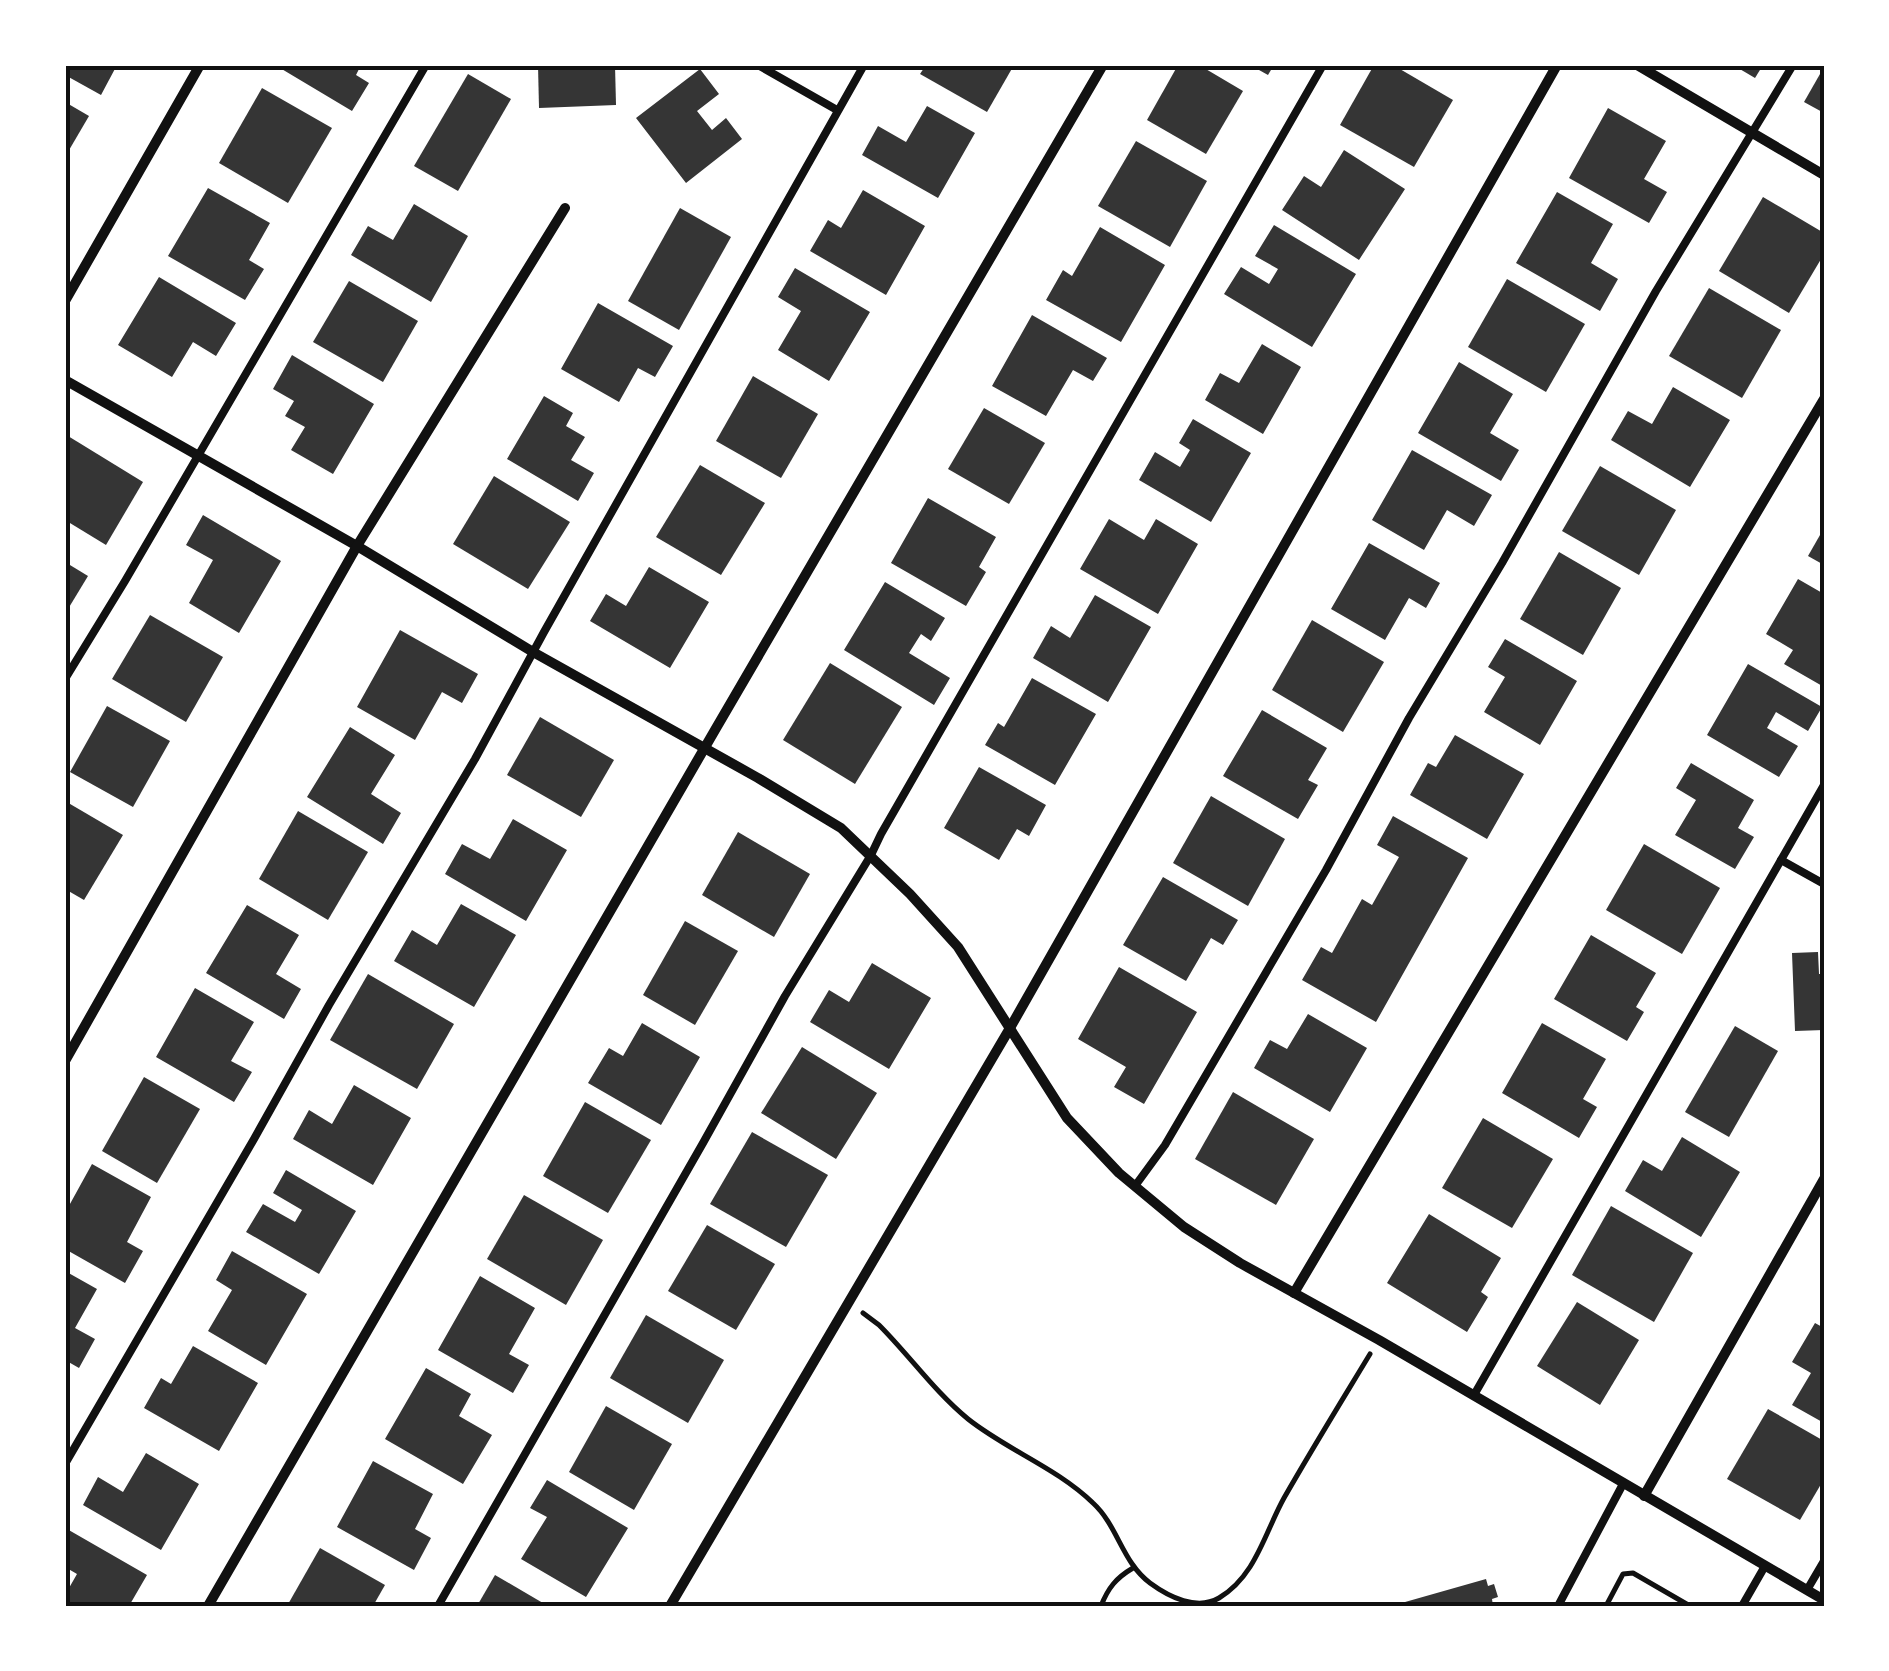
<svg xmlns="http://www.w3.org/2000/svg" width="1889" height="1671" viewBox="0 0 1889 1671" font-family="'Varela Round',sans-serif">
  <rect width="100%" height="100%" fill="#fff"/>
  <g fill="#353535">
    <path d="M65,65H117L101,95L65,75Z"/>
    <path d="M281,65H361L356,75L369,83L352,111L280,68Z"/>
    <path d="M538,65H615L616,105L539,108Z"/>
    <path d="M926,65H1014L987,112L920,74Z"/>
    <path d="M1178,65H1199L1243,91L1206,154L1147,120Z"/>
    <path d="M1250,65H1274L1268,75Z"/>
    <path d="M1374,65H1393L1453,100L1414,167L1340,125Z"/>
    <path d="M1733,65H1763L1755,78Z"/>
    <path d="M1824,67V113L1804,102Z"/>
    <path d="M700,69L719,94L697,111L712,130L726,118L742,139L686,183L636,118Z"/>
    <path d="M468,74L511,99L458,191L414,166Z"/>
    <path d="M262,88L332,128L288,203L219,163Z"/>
    <path d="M65,102L89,116L65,157Z"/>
    <path d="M927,106L975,133L938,198L862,155L878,126L906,142Z"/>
    <path d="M1608,108L1666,141L1644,179L1667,192L1649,223L1569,178Z"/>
    <path d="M1136,141L1207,181L1170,247L1098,206Z"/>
    <path d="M1344,150L1405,189L1359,260L1282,210L1304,176L1321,187Z"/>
    <path d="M208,188L270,223L249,260L264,269L245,300L168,256Z"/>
    <path d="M863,190L925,226L886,295L810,251L828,220L841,228Z"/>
    <path d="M1557,192L1613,224L1591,263L1618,279L1600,311L1516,263Z"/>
    <path d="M1763,197L1824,233V254L1789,313L1719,271Z"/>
    <path d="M414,204L468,236L431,302L351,255L368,226L393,240Z"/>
    <path d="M680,208L731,237L679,330L628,301Z"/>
    <path d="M1274,225L1356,274L1312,347L1224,294L1241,267L1269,284L1278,269L1255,256Z"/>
    <path d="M1100,227L1165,265L1121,342L1046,300L1063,270L1072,276Z"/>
    <path d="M795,268L870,312L829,381L778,350L801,311L778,297Z"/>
    <path d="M159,277L236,323L216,356L193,342L172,377L118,345Z"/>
    <path d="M1507,279L1585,324L1546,392L1468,347Z"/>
    <path d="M349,281L418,321L383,382L313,342Z"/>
    <path d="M1709,288L1781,330L1742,398L1669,356Z"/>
    <path d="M598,303L673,346L655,377L638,368L619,402L561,369Z"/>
    <path d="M1032,315L1107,358L1093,381L1073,370L1046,416L992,386Z"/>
    <path d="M1262,344L1301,367L1263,434L1205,400L1220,373L1239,383Z"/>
    <path d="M292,355L374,404L333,474L291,450L305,427L285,416L294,401L273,389Z"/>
    <path d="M1459,362L1513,394L1490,433L1519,450L1501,481L1418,433Z"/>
    <path d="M753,376L818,414L781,478L716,441Z"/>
    <path d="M1673,387L1730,420L1690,487L1611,440L1628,411L1652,424Z"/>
    <path d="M544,396L573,413L566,426L585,437L571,460L594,473L578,501L507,459Z"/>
    <path d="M984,408L1045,443L1009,504L948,469Z"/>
    <path d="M1193,419L1251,453L1211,522L1139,480L1155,452L1180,467L1190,450L1179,443Z"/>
    <path d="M68,436L143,482L106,545L65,520V441Z"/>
    <path d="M1412,450L1492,495L1474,526L1447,510L1424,550L1372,520Z"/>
    <path d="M700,465L765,503L721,575L656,537Z"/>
    <path d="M1600,466L1676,510L1639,575L1562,531Z"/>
    <path d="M494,476L570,522L528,589L453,544Z"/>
    <path d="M928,498L996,537L979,567L986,572L966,606L891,563Z"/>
    <path d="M203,515L281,561L239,633L189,603L213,560L186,545Z"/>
    <path d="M1109,519L1144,540L1156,519L1198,544L1158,614L1080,569Z"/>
    <path d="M1824,528V565L1808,556Z"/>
    <path d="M1369,543L1440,583L1426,608L1409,598L1385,640L1331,609Z"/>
    <path d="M1559,552L1621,588L1583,655L1520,619Z"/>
    <path d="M65,562L88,576L68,609L65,607Z"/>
    <path d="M649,567L709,602L670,668L590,621L606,594L626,606Z"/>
    <path d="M1798,579L1824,594V687L1784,664L1793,650L1766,634Z"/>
    <path d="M885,582L945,618L931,641L921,634L909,653L950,678L934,705L844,650Z"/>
    <path d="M1095,595L1151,627L1108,702L1033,658L1051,626L1070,638Z"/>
    <path d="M150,615L223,657L186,722L112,679Z"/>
    <path d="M1312,620L1384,662L1343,732L1272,690Z"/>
    <path d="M400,630L478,674L462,703L442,692L415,740L357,707Z"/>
    <path d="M1505,639L1577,681L1540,745L1484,712L1505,677L1488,667Z"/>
    <path d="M830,663L902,707L855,784L783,740Z"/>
    <path d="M1748,664L1822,707L1808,731L1776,712L1767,728L1798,746L1779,777L1707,735Z"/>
    <path d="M1032,678L1096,714L1055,785L985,745L998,723L1004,727Z"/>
    <path d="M107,706L170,741L133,807L70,772Z"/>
    <path d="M1262,710L1327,748L1308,780L1318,785L1298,819L1223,776Z"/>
    <path d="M540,717L614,760L581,817L507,775Z"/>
    <path d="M350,727L395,755L371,794L401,813L383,844L307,797Z"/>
    <path d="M1455,735L1524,774L1487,839L1410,795L1428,763L1436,767Z"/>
    <path d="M1691,763L1754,800L1738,828L1754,837L1735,869L1675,835L1696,800L1676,788Z"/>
    <path d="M979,767L1046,805L1029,836L1017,829L999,860L944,828Z"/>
    <path d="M1211,796L1285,839L1248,906L1173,863Z"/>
    <path d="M65,801L123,835L84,900L65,889Z"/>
    <path d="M298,811L368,852L328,920L259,879Z"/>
    <path d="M1393,816L1468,858L1376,1022L1302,980L1321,947L1332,953L1362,899L1372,905L1399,857L1377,845Z"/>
    <path d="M513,819L567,850L526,921L445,874L462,844L490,859Z"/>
    <path d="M738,832L810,874L774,937L702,895Z"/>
    <path d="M1644,844L1720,888L1682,954L1606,910Z"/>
    <path d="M1163,877L1238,920L1223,945L1211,938L1186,981L1123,945Z"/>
    <path d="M461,904L516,935L474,1007L394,961L412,930L437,945Z"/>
    <path d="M247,905L299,935L276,974L301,989L284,1019L206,973Z"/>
    <path d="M685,921L738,951L695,1025L643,995Z"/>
    <path d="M1591,935L1656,973L1636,1007L1644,1012L1627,1041L1554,999Z"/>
    <path d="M1818,952L1819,974H1824V1030L1795,1031L1792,953Z"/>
    <path d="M872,963L931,998L889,1069L810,1022L829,990L849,1002Z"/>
    <path d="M1119,967L1197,1012L1144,1104L1114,1087L1126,1067L1078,1039Z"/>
    <path d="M368,974L454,1024L417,1089L330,1040Z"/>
    <path d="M195,988L254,1022L231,1061L252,1072L234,1102L156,1057Z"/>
    <path d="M1308,1014L1367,1048L1330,1112L1254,1068L1270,1040L1287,1049Z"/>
    <path d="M642,1023L700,1057L661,1125L588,1083L609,1048L623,1056Z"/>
    <path d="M1542,1023L1606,1059L1583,1099L1597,1107L1579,1138L1502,1093Z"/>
    <path d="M1735,1026L1778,1051L1729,1137L1685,1112Z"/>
    <path d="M802,1047L877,1093L836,1159L761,1113Z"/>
    <path d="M144,1077L200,1109L157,1183L102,1151Z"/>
    <path d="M354,1085L411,1118L373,1185L293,1139L309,1110L332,1124Z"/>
    <path d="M1233,1092L1314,1139L1276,1205L1195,1159Z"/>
    <path d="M585,1102L651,1140L608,1213L543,1176Z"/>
    <path d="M1483,1118L1553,1159L1512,1228L1442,1188Z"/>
    <path d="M752,1132L828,1175L786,1247L710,1204Z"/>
    <path d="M1682,1137L1740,1172L1701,1237L1625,1191L1643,1160L1662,1171Z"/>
    <path d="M92,1164L151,1197L127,1242L143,1251L125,1283L65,1249V1213Z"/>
    <path d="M286,1170L356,1211L319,1274L246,1232L263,1204L295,1222L302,1210L273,1193Z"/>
    <path d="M524,1195L603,1240L566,1305L487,1259Z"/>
    <path d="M1611,1206L1693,1253L1654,1322L1572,1275Z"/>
    <path d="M1429,1214L1501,1258L1481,1292L1488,1297L1467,1332L1387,1283Z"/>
    <path d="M707,1225L775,1264L736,1330L668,1291Z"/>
    <path d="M232,1251L307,1294L266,1365L208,1331L232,1290L216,1280Z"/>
    <path d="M65,1271L97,1289L75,1328L95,1339L79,1368L65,1360Z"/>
    <path d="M480,1276L535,1308L509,1354L529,1365L513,1393L438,1350Z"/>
    <path d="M1577,1302L1639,1340L1600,1405L1537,1366Z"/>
    <path d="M646,1315L724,1360L688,1423L610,1378Z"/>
    <path d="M1815,1323L1824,1328V1423L1792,1405L1811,1373L1792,1362Z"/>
    <path d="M193,1346L258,1383L219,1451L144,1408L161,1378L171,1384Z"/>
    <path d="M426,1368L471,1394L459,1416L492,1435L463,1484L385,1439Z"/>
    <path d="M606,1406L672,1444L634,1510L569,1472Z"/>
    <path d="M1768,1409L1824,1441V1479L1800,1520L1727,1479Z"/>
    <path d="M146,1453L199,1484L161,1550L83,1505L98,1477L123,1492Z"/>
    <path d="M373,1461L433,1494L415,1529L431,1538L414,1570L337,1527Z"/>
    <path d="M547,1480L628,1528L586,1597L521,1559L547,1517L530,1508Z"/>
    <path d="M67,1529L147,1575L129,1606H65V1595L77,1574L65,1567V1533Z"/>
    <path d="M320,1548L385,1585L373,1606H287Z"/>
    <path d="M495,1575L548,1606H477Z"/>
    <path d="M1486,1579L1488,1586L1494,1584L1498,1597L1492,1599L1493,1606H1391Z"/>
  </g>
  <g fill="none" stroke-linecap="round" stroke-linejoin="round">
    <g stroke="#111" stroke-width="5">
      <path d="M863,1313L879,1325C909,1355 935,1392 968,1419C1007,1450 1057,1468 1093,1503C1118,1526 1122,1562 1150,1583C1169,1597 1197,1611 1219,1598C1256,1576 1265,1532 1284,1498C1312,1449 1341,1402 1370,1354"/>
      <path d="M1101,1606C1108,1588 1116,1578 1133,1568"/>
      <path d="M1606,1606L1623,1574L1633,1573L1690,1606"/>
    </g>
    <g stroke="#111" stroke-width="8">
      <path d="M758,65L837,110"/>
      <path d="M65,679L125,581L426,65"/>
      <path d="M1781,860L1824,884"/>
      <path d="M1135,1186L1165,1145L1326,870L1409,718L1502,563L1656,291L1793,65"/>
      <path d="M1474,1395L1824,785"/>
      <path d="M65,1464L254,1139L329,1005L475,759L544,632L864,65"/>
      <path d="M1807,1590L1824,1561"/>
      <path d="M438,1606L703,1143L785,996L871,855L881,834L1323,65"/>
      <path d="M1558,1606L1623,1484"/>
      <path d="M1742,1606L1765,1566"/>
    </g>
    <g stroke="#111" stroke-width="10">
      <path d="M1637,65L1824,175"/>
      <path d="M65,301L200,65"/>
      <path d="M65,380L357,546L533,652L758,778L841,828L910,894L958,947L1067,1118L1119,1173L1184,1227L1240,1263L1379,1340L1824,1600"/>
      <path d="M65,1061L357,546L565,208"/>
      <path d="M1294,1293L1824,399"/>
      <path d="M1644,1496L1824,1179"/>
      <path d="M208,1606L715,730L1103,65"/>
      <path d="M670,1606L1010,1028L1557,65"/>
    </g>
  </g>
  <rect width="1889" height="1671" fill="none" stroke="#ffffff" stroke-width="135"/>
  <rect x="68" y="68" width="1754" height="1536" fill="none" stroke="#111" stroke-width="4"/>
</svg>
